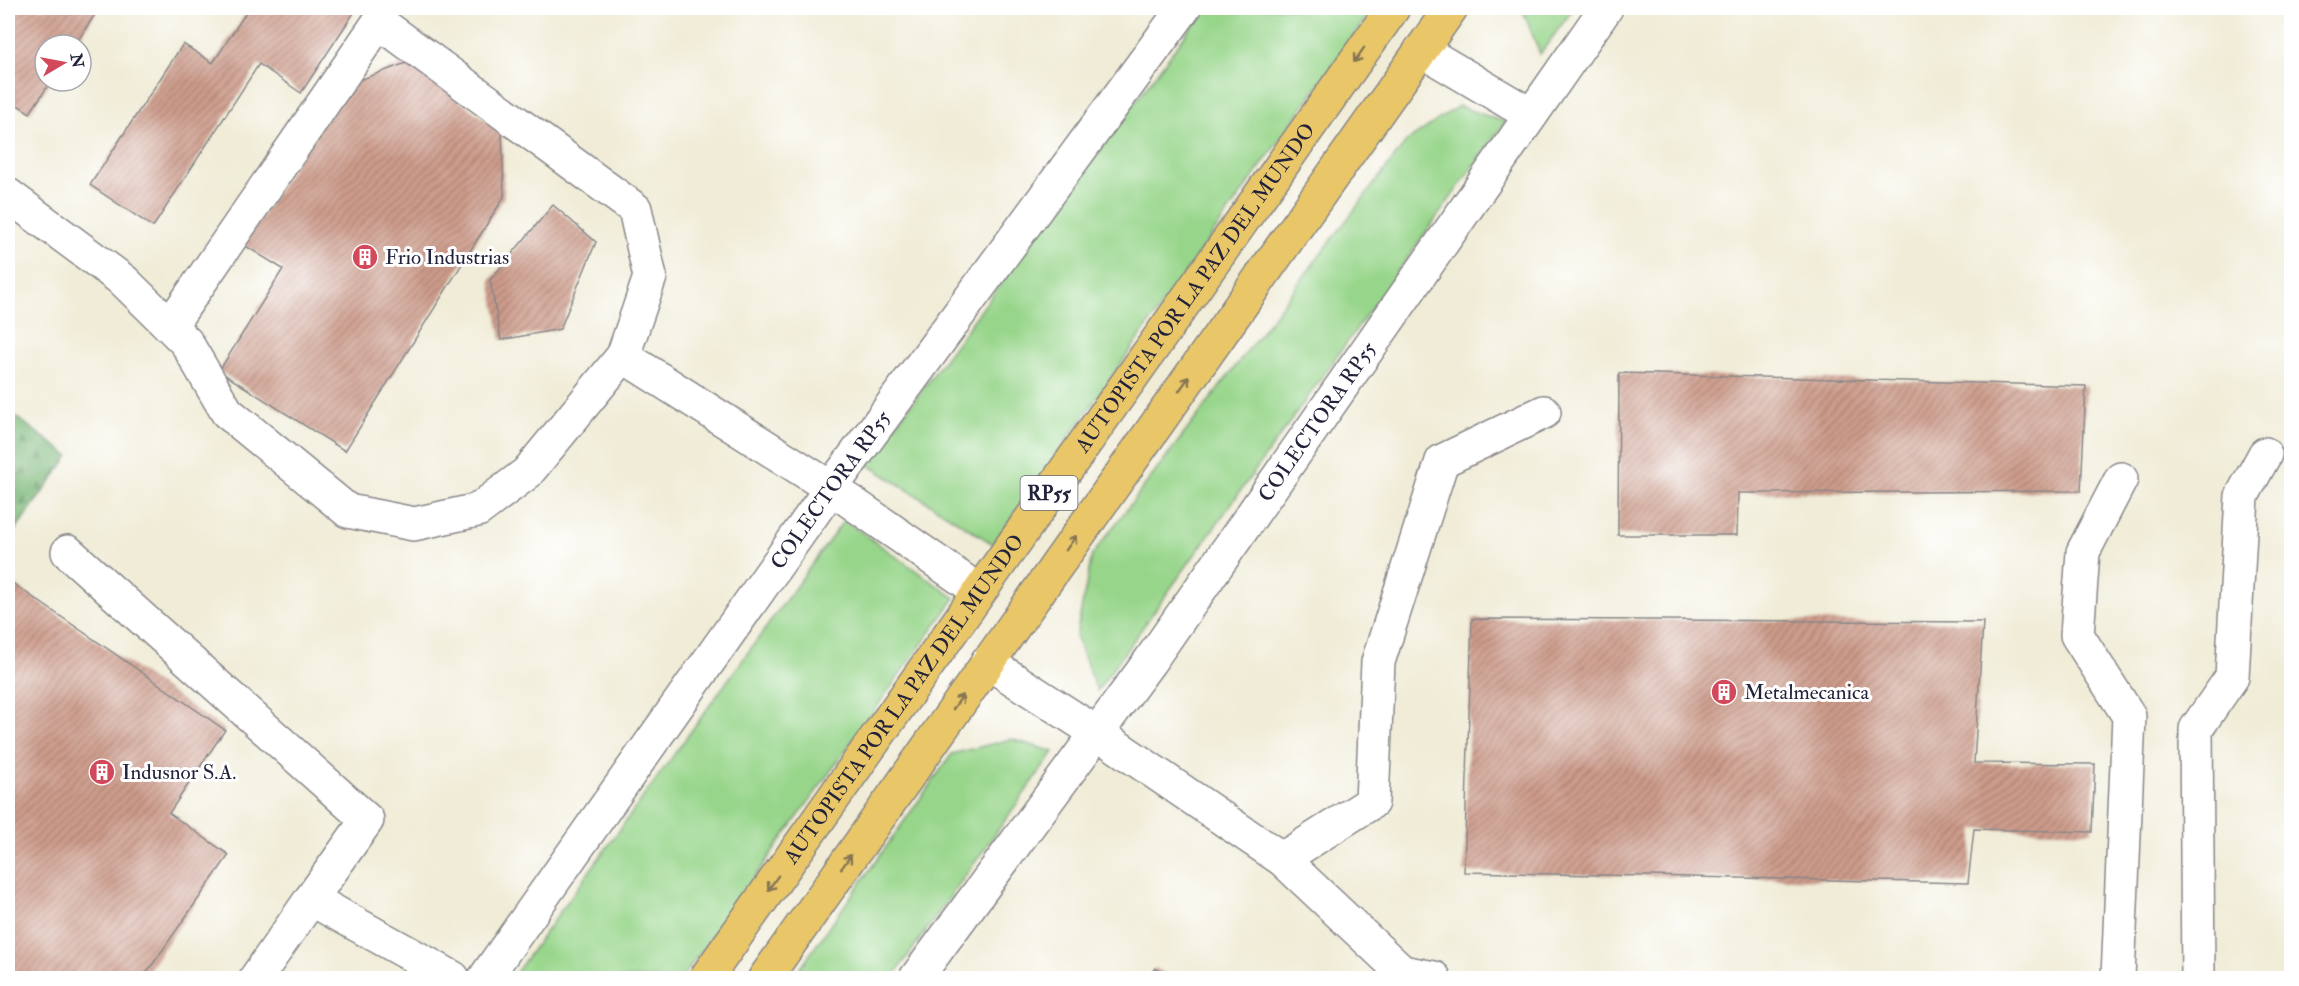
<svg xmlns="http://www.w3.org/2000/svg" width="2299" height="986" viewBox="0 0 2299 986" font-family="'IM FELL Double Pica',serif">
  <defs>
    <pattern id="forest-firs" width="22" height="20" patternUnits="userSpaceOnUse" patternTransform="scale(1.5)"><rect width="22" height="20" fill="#79b676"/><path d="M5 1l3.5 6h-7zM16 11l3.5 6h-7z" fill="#639462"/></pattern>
    <pattern id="building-hatch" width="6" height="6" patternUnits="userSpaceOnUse" patternTransform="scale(1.5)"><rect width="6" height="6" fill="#cd9b8a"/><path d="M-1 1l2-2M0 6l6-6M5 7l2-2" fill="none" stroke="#a67e72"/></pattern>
  </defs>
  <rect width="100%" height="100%" fill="#fff"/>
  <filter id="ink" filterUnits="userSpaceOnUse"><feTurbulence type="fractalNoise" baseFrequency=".0167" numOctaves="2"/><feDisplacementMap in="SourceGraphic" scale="12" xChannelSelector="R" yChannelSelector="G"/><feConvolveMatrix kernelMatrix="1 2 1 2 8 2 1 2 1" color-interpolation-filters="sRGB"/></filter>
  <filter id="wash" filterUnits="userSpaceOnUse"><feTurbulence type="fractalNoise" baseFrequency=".008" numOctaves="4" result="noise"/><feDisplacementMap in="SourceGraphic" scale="24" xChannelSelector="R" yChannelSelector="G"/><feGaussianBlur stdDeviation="1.35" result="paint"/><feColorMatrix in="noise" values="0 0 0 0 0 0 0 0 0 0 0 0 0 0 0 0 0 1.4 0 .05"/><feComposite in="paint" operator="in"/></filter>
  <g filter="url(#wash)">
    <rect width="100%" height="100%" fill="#f0ecd7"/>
    <g fill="#97d58a" stroke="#5c7c62" stroke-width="1.5">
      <path d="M1205,8H1373L993,544L867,464Z"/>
      <path d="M1522,8H1574L1540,54Z"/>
      <path d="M1458,106L1505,122L1097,691L1076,636L1092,555L1406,142Z"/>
      <path d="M844,520L955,598L682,978H521L515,974Z"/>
      <path d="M1011,739L1054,752L892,978H793L952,754Z"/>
    </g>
    <path fill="url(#forest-firs)" stroke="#4e6c58" stroke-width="1.5" d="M8,411L69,456L8,540Z"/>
    <g id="blocks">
      <g fill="url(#building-hatch)">
        <path d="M16,8H99L75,45H45V81H51L30,113L8,99V20Z"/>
        <path d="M249,8H357L301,93L259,64L153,227L90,185L183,44L213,63Z"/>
        <path d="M406,63L502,131L504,197L345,451L219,371L283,269L244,245L343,86Z"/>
        <path d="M553,205L596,242L560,329L501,340L490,280Z"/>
        <path d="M1619,373L2086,386L2081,491L1738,493L1737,535H1618Z"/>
        <path d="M8,580L225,730L169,813L229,855L143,978H8Z"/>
        <path d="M1472,619L1983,622L1974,763L2095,764L2092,832L1974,829L1968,883L1464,872Z"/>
        <path d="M1155,968L1174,978H1147Z"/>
      </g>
    </g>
  </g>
  <g filter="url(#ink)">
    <use href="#blocks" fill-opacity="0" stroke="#898789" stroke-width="1.5"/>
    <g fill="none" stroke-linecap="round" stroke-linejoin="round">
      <g stroke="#898789" stroke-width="36">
        <g id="minor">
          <path d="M1421,50L1531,115"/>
          <path d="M8,195L124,281L186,342L227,412L348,511L414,524L478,510L527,473L623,356L650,277L635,209L379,22L170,326"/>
          <path d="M623,356L831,488L979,591"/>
          <path d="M68,552L367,820L311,899"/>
          <path d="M987,662L1097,733L1282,859L1402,972L1434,978"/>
          <path d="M1282,859L1372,802L1378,662L1442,461L1544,412"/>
          <path d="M256,978L311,899L453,978"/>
          <path id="s1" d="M485,978L831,488L1184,8"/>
          <path id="s2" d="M916,978L1150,661L1606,8"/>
          <path d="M2118,978L2129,716L2077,635L2083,552L2121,479"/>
          <path d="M2198,978L2196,729L2232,677L2242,496L2265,454"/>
        </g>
      </g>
      <g stroke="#898789" stroke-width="36">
        <g id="highway">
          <path id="s3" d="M706,978L1393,8"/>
          <path d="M765,978L1451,8"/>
        </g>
      </g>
      <use href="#minor" stroke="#fff" stroke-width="33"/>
      <use href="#highway" stroke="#e9c769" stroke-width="33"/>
    </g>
    <defs><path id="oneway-shaft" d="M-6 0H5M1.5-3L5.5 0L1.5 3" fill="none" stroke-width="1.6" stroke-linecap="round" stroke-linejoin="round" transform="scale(1.5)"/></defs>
    <g stroke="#867452">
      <use href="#oneway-shaft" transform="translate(1359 55) rotate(125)"/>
      <use href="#oneway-shaft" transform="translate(1184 384) rotate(-55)"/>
      <use href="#oneway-shaft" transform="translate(1071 543) rotate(-55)"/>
      <use href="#oneway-shaft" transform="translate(958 702) rotate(-55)"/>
      <use href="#oneway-shaft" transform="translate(846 862) rotate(-55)"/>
      <use href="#oneway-shaft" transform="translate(773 883) rotate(125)"/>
    </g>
  </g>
  <defs>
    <g id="building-disc" transform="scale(1.35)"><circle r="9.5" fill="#d1495b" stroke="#fff"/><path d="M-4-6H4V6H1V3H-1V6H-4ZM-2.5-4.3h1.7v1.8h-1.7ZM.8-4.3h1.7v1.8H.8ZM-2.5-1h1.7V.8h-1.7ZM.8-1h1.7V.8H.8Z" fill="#fff"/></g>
  </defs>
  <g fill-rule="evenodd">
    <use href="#building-disc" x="365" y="257"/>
    <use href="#building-disc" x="1724" y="692"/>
    <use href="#building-disc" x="102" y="772"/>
  </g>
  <g text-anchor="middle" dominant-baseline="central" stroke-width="6" stroke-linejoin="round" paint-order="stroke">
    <rect fill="#fff" stroke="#646476" stroke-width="1.5" x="1020.5" y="476" width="57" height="34" rx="4.5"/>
    <g font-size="20" font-weight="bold" fill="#22223b">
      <text x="1049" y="493">RP55</text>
    </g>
    <g font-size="21" fill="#22223b" stroke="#fff" text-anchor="start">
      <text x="385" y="257">Frio Industrias</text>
      <text x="1744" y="692">Metalmecanica</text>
      <text x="122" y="772">Indusnor S.A.</text>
    </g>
    <g font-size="21" fill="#22223b" stroke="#fff">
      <text stroke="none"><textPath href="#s3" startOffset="846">AUTOPISTA POR LA PAZ DEL MUNDO</textPath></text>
      <text stroke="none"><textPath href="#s2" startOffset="686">COLECTORA RP55</textPath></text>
      <text stroke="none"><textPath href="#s1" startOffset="598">COLECTORA RP55</textPath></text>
      <text stroke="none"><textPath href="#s3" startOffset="342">AUTOPISTA POR LA PAZ DEL MUNDO</textPath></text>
    </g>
  </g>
  <rect width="2299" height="986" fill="none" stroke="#fff" stroke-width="30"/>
  <g transform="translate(63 63) rotate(80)"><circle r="28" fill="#ffffff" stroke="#a7a7b1" stroke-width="1.5"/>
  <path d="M0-4.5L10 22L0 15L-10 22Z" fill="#d1495b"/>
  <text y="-9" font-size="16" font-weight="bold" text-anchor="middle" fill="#22223b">N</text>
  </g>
</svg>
